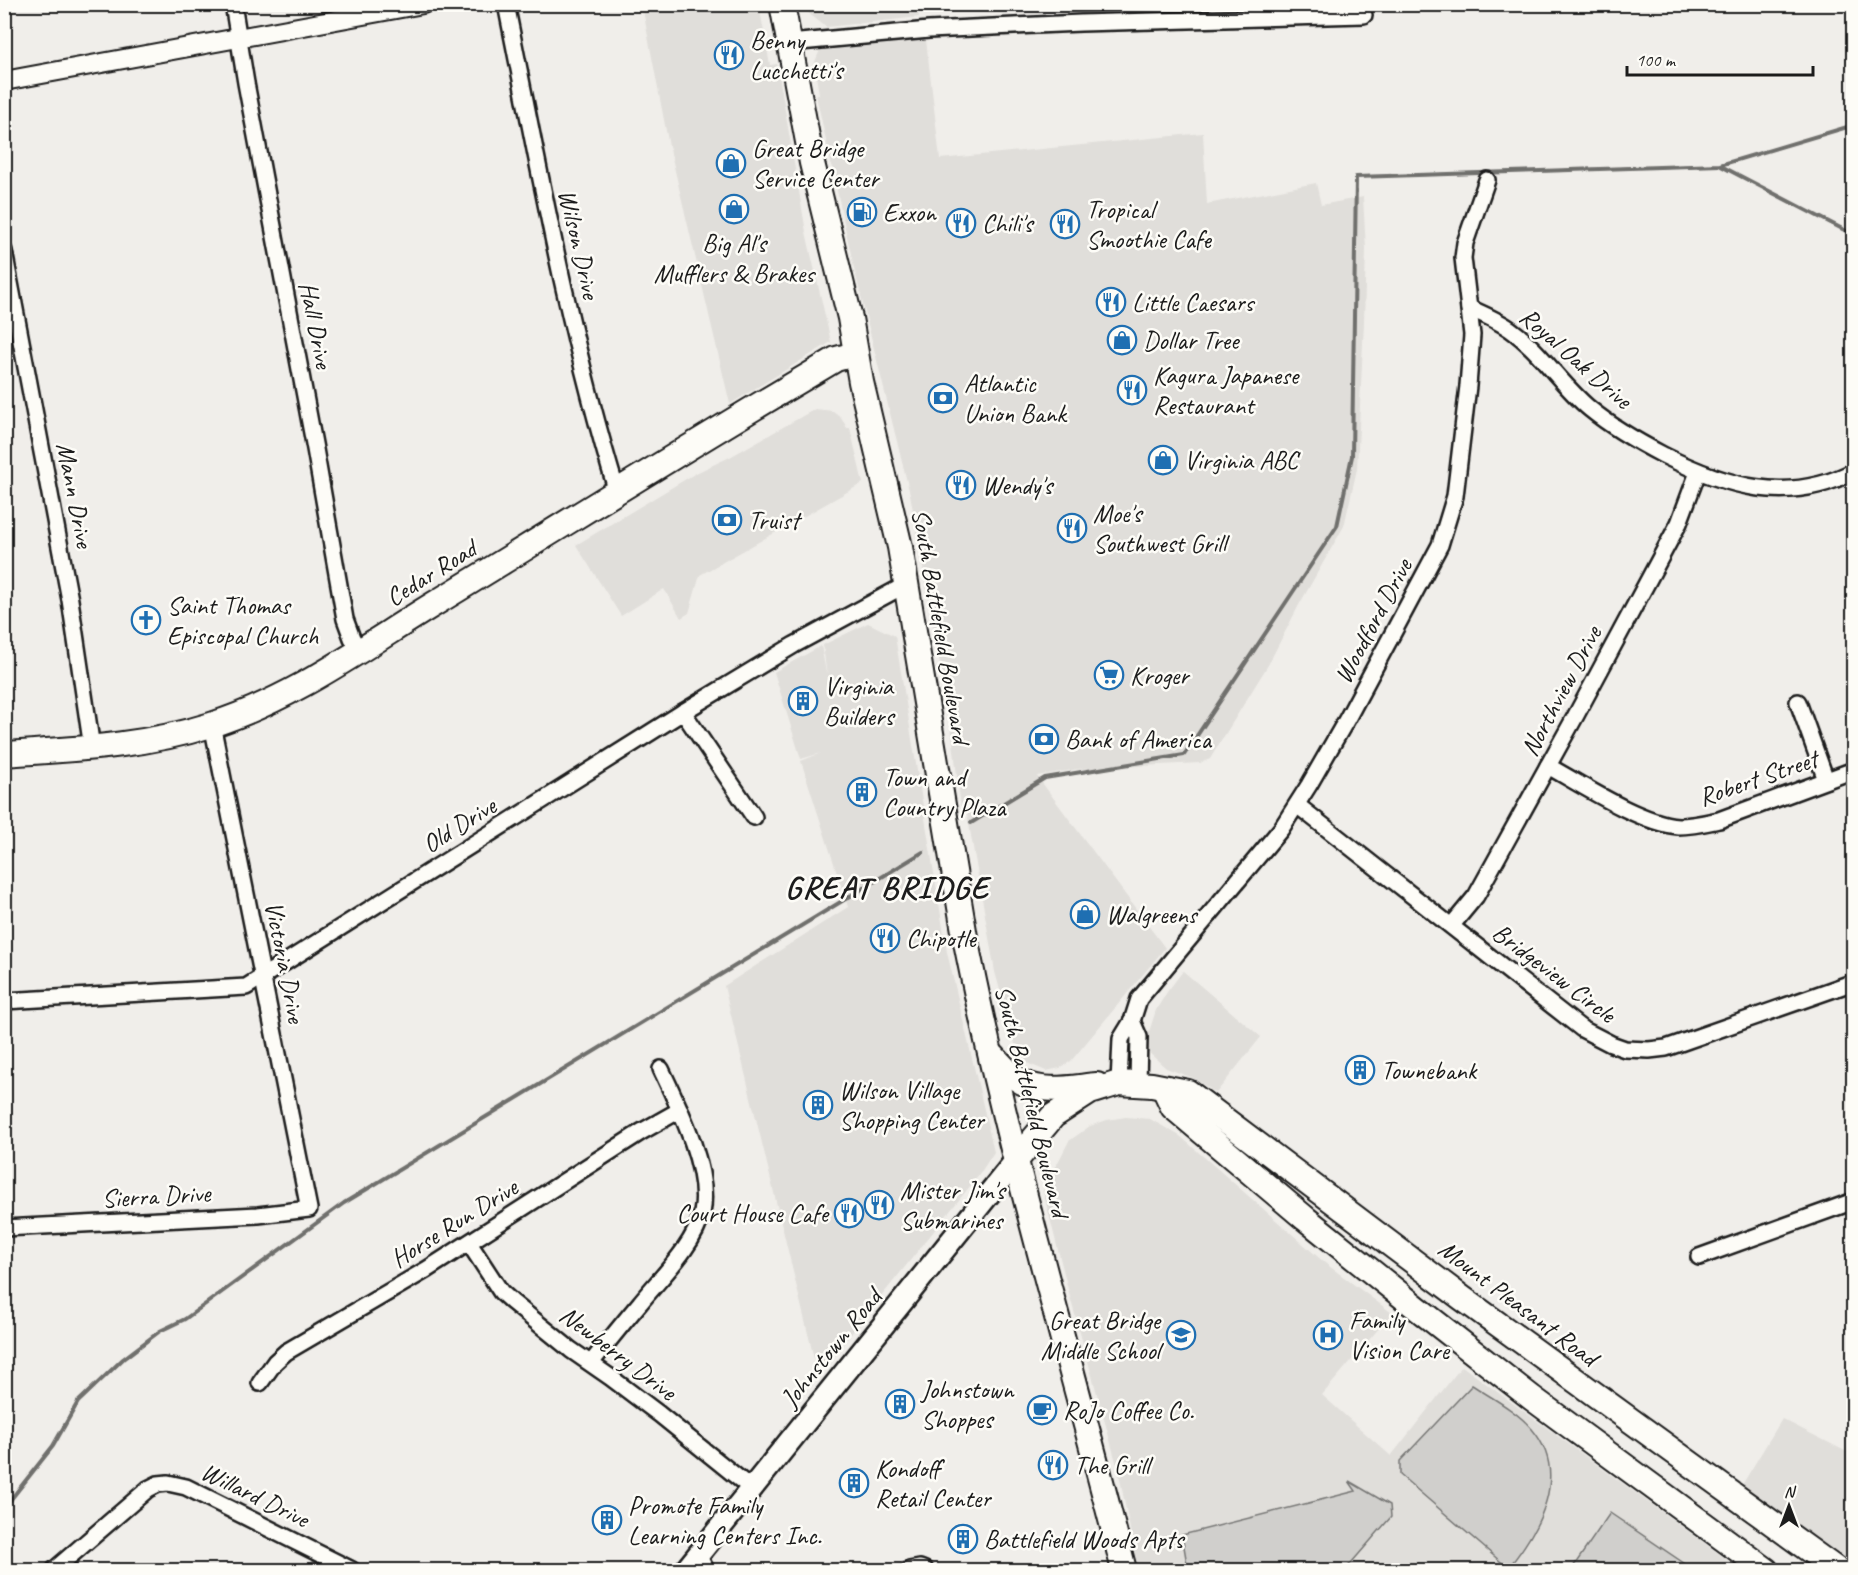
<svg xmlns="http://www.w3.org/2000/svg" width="1858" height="1575" viewBox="0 0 1858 1575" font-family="Caveat,sans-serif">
  <rect width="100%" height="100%" fill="#f0eeea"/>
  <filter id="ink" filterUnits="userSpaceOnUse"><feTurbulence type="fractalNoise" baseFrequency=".0167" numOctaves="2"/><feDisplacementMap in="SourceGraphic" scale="12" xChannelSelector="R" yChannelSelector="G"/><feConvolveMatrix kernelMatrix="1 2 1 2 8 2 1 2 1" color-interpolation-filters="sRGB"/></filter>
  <g filter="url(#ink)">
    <g fill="#e0deda">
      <path d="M642,5H759L770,65L777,64L806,232L831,342L730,404L668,141Z"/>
      <path d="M806,5H917L919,17L826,27L807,12Z"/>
      <path d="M926,40L940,159L1203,133L1207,204L1316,183L1321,205L1363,197L1366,249L1364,322L1357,469L1344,526L1299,605L1268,665L1210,759L1200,763L1079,769L1037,776L1165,948L1071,1061L1060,1068L1046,1071L1027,1063L1017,1051L995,972L967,813L962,816L951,726L910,494L854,268L816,95L819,94L814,64L820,50Z"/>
      <path d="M815,409L833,411L841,417L847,428H850L863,483L700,575L689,613L681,618L664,589L621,616L576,545L696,473L730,457Z"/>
      <path d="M868,623L895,636L947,952L994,1152L979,1175L818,1375L724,986L848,907L801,761L821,753L801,759L774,672L821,646L827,677L823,645Z"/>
      <path d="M1183,971L1261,1037L1216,1093L1193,1078L1166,1068L1147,1051L1149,1032L1156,1010L1167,992Z"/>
      <path d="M1126,1117L1150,1119L1180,1136L1325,1263L1392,1313L1322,1395L1391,1456L1462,1366L1741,1570H1138L1118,1469L1070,1297L1043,1191L1069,1141L1090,1126L1107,1120Z"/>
      <path d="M1782,1419L1853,1455V1565L1742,1485Z"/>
    </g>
    <g fill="#d0cfcc" stroke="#767674" stroke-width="1.5">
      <path d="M1472,1385C1492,1398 1517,1411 1532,1429C1570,1474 1540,1529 1508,1568L1400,1475V1461Z"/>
      <path d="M1349,1481L1390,1505L1391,1517L1345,1570H1188L1182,1535L1356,1491Z"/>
      <path d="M1610,1513L1694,1570H1571Z"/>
    </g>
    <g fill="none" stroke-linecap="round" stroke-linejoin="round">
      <g stroke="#706f6d" stroke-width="4">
        <path d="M1721,166L1854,235"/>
        <path d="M971,823L1045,778L1184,755L1337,526L1352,456L1356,177L1720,165L1854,125"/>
        <path d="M4,1508L53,1446L78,1402L123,1359L160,1331L185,1319L344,1203L923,852"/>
      </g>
      <g stroke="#1c1c1c" stroke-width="20">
        <g id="minor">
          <path d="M233,4L246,83L315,449L345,619L352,638L360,652"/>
          <path d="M506,4C539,168 568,332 617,492"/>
          <path d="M789,43L929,30L1081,23L1364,15"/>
          <path d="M4,251L70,600L92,748"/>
          <path d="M1469,308C1483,314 1497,320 1510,329C1541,351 1561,385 1590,409C1612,427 1638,442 1663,455C1725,486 1788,506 1854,471"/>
          <path d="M1798,702L1826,780"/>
          <path d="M683,712L754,817"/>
          <path d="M1548,766C1582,785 1640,823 1678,826C1692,826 1705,823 1719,820L1854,770"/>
          <path d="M1297,805L1582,1029L1611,1044L1625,1049L1649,1050L1666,1048L1854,982"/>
          <path d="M1452,925L1476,896L1575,717L1679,523L1698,472"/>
          <path d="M4,1001L246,987L683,712L794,645L907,584"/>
          <path d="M1132,1021L1139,1037L1138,1083"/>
          <path d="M1119,1083L1121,1039L1132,1021L1139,999L1281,829L1309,785L1347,719L1440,545L1455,496L1468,386L1472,335L1463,258L1465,243L1487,180"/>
          <path d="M4,1228L258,1215L309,1209L212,724"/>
          <path d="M469,1243L501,1292L512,1302L571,1350L610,1377L659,1414L752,1489"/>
          <path d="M1699,1257L1854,1201"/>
          <path d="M591,1363C607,1343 623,1323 640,1303C660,1278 695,1245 702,1213C711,1171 679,1107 661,1069"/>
          <path d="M260,1383L275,1362L286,1352L426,1270L641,1132L680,1110"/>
          <path d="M698,1555L706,1570"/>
          <path d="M54,1570L148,1489L158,1484L168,1483L186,1487L352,1570"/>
          <path d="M909,1570L920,1568L925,1570"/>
        </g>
      </g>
      <g stroke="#1c1c1c" stroke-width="22">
        <path id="tertiary" d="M4,81L423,4"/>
      </g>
      <g stroke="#1c1c1c" stroke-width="26">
        <path id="secondary" d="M686,1570L1017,1159"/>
      </g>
      <g stroke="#1c1c1c" stroke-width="28">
        <g id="primary">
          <path d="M782,4L812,163L850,318L861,382L900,547L965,937C1007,1151 1071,1360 1124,1570"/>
          <path d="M4,754C76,749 141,747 211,725C293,699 362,648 434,604C549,534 663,462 779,393L836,359L855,354"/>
          <path d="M991,1054C1001,1064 1010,1076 1022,1082C1045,1094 1073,1087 1097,1085"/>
          <path d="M1164,1088L1173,1107L1306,1219L1417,1308L1532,1398L1766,1570"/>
          <path d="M1017,1159L1053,1116L1090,1092L1119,1083L1152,1085L1188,1092L1462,1298L1837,1570"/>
        </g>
      </g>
      <use href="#minor" stroke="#fdfcf7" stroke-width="15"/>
      <use href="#tertiary" stroke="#fdfcf7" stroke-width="18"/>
      <use href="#secondary" stroke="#fdfcf7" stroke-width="21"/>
      <use href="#primary" stroke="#fdfcf7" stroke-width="24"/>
    </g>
  </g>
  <defs>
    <g id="restaurant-ring" transform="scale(1.5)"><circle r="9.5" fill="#fdfcf7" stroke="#1f6fb2" stroke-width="1.5"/><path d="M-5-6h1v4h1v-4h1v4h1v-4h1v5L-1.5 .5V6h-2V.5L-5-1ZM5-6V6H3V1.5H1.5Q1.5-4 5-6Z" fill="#1f6fb2"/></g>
    <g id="shop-ring" transform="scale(1.5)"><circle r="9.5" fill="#fdfcf7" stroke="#1f6fb2" stroke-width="1.5"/><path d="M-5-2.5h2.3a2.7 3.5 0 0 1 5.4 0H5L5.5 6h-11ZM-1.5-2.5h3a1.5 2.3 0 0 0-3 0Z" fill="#1f6fb2"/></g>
    <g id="fuel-ring" transform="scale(1.5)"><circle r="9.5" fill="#fdfcf7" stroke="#1f6fb2" stroke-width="1.5"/><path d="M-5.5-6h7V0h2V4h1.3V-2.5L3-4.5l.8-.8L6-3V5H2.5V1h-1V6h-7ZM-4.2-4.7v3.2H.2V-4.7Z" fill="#1f6fb2"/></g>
    <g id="bank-ring" transform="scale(1.5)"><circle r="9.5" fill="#fdfcf7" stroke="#1f6fb2" stroke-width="1.5"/><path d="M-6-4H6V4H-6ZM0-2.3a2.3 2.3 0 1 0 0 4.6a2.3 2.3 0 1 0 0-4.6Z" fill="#1f6fb2"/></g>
    <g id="church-ring" transform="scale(1.5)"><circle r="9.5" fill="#fdfcf7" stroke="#1f6fb2" stroke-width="1.5"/><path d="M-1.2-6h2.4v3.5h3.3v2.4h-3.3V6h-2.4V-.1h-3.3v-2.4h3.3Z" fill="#1f6fb2"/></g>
    <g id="supermarket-ring" transform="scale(1.5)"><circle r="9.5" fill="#fdfcf7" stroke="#1f6fb2" stroke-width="1.5"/><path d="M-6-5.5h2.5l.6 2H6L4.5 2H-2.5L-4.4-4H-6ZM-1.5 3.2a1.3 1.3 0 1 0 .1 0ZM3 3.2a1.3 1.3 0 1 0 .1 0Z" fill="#1f6fb2"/></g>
    <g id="building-ring" transform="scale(1.5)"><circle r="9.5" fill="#fdfcf7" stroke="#1f6fb2" stroke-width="1.5"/><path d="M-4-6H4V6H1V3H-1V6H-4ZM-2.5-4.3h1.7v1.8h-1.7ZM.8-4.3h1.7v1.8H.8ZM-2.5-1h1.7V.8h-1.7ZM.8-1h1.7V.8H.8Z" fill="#1f6fb2"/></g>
    <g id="school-ring" transform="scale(1.5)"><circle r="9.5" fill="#fdfcf7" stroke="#1f6fb2" stroke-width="1.5"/><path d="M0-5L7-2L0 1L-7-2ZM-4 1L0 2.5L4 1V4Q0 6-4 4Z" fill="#1f6fb2"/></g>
    <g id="hospital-ring" transform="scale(1.5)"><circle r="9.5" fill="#fdfcf7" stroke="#1f6fb2" stroke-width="1.5"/><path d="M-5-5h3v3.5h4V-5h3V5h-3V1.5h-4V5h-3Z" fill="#1f6fb2"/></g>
    <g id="cafe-ring" transform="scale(1.5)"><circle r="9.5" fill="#fdfcf7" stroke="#1f6fb2" stroke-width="1.5"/><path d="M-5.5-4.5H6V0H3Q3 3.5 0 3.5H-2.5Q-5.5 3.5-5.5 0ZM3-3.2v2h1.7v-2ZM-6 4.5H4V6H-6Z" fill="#1f6fb2"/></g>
  </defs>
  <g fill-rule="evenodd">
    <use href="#restaurant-ring" x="729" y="55"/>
    <use href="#shop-ring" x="731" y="163"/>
    <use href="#shop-ring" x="734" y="209"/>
    <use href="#fuel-ring" x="862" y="212"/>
    <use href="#restaurant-ring" x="961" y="223"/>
    <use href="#restaurant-ring" x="1065" y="224"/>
    <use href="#restaurant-ring" x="1111" y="302"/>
    <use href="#shop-ring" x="1122" y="340"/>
    <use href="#restaurant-ring" x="1132" y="390"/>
    <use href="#bank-ring" x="943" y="398"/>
    <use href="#shop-ring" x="1163" y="460"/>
    <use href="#restaurant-ring" x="961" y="485"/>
    <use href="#bank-ring" x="727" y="520"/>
    <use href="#restaurant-ring" x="1072" y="528"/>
    <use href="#church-ring" x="146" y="620"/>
    <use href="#supermarket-ring" x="1109" y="675"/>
    <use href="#building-ring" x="803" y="701"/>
    <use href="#bank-ring" x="1044" y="739"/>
    <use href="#building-ring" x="862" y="792"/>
    <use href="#shop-ring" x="1085" y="914"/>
    <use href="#restaurant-ring" x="885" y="938"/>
    <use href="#building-ring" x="1360" y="1070"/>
    <use href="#building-ring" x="818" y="1105"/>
    <use href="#restaurant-ring" x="879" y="1205"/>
    <use href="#restaurant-ring" x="849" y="1213"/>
    <use href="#school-ring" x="1181" y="1335"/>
    <use href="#hospital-ring" x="1328" y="1335"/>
    <use href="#building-ring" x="900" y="1404"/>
    <use href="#cafe-ring" x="1042" y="1410"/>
    <use href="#restaurant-ring" x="1053" y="1465"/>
    <use href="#building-ring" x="854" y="1483"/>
    <use href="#building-ring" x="607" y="1520"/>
    <use href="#building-ring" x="963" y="1539"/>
  </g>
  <g text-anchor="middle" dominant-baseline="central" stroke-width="5" stroke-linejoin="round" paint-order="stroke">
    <g font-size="26" fill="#1c1c1c" stroke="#fdfcf7" text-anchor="start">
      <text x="750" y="40">Benny<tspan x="750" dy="30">Lucchetti's</tspan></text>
      <text x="752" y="148">Great Bridge<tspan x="752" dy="30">Service Center</tspan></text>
      <text x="1086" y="209">Tropical<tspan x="1086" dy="30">Smoothie Cafe</tspan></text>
      <text x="883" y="212">Exxon</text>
      <text x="982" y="223">Chili's</text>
      <text x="734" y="243" text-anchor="middle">Big Al's<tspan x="734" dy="30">Mufflers &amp; Brakes</tspan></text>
      <text x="1132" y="302">Little Caesars</text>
      <text x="1143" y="340">Dollar Tree</text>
      <text x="1153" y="375">Kagura Japanese<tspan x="1153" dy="30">Restaurant</tspan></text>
      <text x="964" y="383">Atlantic<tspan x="964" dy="30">Union Bank</tspan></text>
      <text x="1184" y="460">Virginia ABC</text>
      <text x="982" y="485">Wendy's</text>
      <text x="1093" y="513">Moe's<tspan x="1093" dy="30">Southwest Grill</tspan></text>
      <text x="748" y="520">Truist</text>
      <text x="167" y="605">Saint Thomas<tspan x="167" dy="30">Episcopal Church</tspan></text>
      <text x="1130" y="675">Kroger</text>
      <text x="824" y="686">Virginia<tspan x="824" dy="30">Builders</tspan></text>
      <text x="1065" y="739">Bank of America</text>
      <text x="883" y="777">Town and<tspan x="883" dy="30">Country Plaza</tspan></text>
      <text x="1106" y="914">Walgreens</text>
      <text x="906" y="938">Chipotle</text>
      <text x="1381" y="1070">Townebank</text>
      <text x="839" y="1090">Wilson Village<tspan x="839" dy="30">Shopping Center</tspan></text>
      <text x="900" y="1190">Mister Jim's<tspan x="900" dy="30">Submarines</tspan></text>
      <text x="828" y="1213" text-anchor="end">Court House Cafe</text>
      <text x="1160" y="1320" text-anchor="end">Great Bridge<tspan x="1160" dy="30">Middle School</tspan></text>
      <text x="1349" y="1320">Family<tspan x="1349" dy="30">Vision Care</tspan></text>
      <text x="921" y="1389">Johnstown<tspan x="921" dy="30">Shoppes</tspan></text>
      <text x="1063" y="1410">RoJo Coffee Co.</text>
      <text x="1074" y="1465">The Grill</text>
      <text x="875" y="1468">Kondoff<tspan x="875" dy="30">Retail Center</tspan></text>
      <text x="628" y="1505">Promote Family<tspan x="628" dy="30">Learning Centers Inc.</tspan></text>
      <text x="984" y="1539">Battlefield Woods Apts</text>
    </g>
    <g font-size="26" fill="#1c1c1c" stroke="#fdfcf7">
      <text transform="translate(579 244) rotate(77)">Wilson Drive</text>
      <text transform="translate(316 325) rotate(79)">Hall Drive</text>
      <text transform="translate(1576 358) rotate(41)">Royal Oak Drive</text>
      <text transform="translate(75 495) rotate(79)">Mann Drive</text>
      <text transform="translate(431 573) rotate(-32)">Cedar Road</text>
      <text transform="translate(1373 621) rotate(-62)">Woodford Drive</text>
      <text transform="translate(941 626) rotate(80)">South Battlefield Boulevard</text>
      <text transform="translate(1561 691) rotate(-62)">Northview Drive</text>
      <text transform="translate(1758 778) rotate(-19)">Robert Street</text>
      <text transform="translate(459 825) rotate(-32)">Old Drive</text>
      <text transform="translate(285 962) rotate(79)">Victoria Drive</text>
      <text transform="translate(1554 973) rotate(37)">Bridgeview Circle</text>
      <text transform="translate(1032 1101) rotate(76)">South Battlefield Boulevard</text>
      <text transform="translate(156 1196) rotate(-3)">Sierra Drive</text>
      <text transform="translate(454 1223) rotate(-32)">Horse Run Drive</text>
      <text transform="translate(1518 1303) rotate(37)">Mount Pleasant Road</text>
      <text transform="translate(831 1348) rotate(-51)">Johnstown Road</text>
      <text transform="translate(618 1353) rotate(37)">Newberry Drive</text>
      <text transform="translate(255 1495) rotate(26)">Willard Drive</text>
    </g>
    <g font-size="32" font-weight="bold" letter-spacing="1.5" fill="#1c1c1c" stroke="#fdfcf7">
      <text x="887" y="887">GREAT BRIDGE</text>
    </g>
  </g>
  <rect width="1858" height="1575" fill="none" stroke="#fdfcf7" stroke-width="24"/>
  <rect x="12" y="12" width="1834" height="1551" fill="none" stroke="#1c1c1c" stroke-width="2" filter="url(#ink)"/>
  <g transform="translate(1789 1506)" stroke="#fdfcf7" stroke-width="4.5" paint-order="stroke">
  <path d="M0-4.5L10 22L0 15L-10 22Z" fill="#1c1c1c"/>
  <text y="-9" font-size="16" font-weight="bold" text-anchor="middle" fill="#1c1c1c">N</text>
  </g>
  <path d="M1627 66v9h186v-9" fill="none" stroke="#1c1c1c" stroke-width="3"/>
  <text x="1636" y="66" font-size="18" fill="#1c1c1c" stroke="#fdfcf7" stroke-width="4.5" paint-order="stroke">100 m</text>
</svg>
